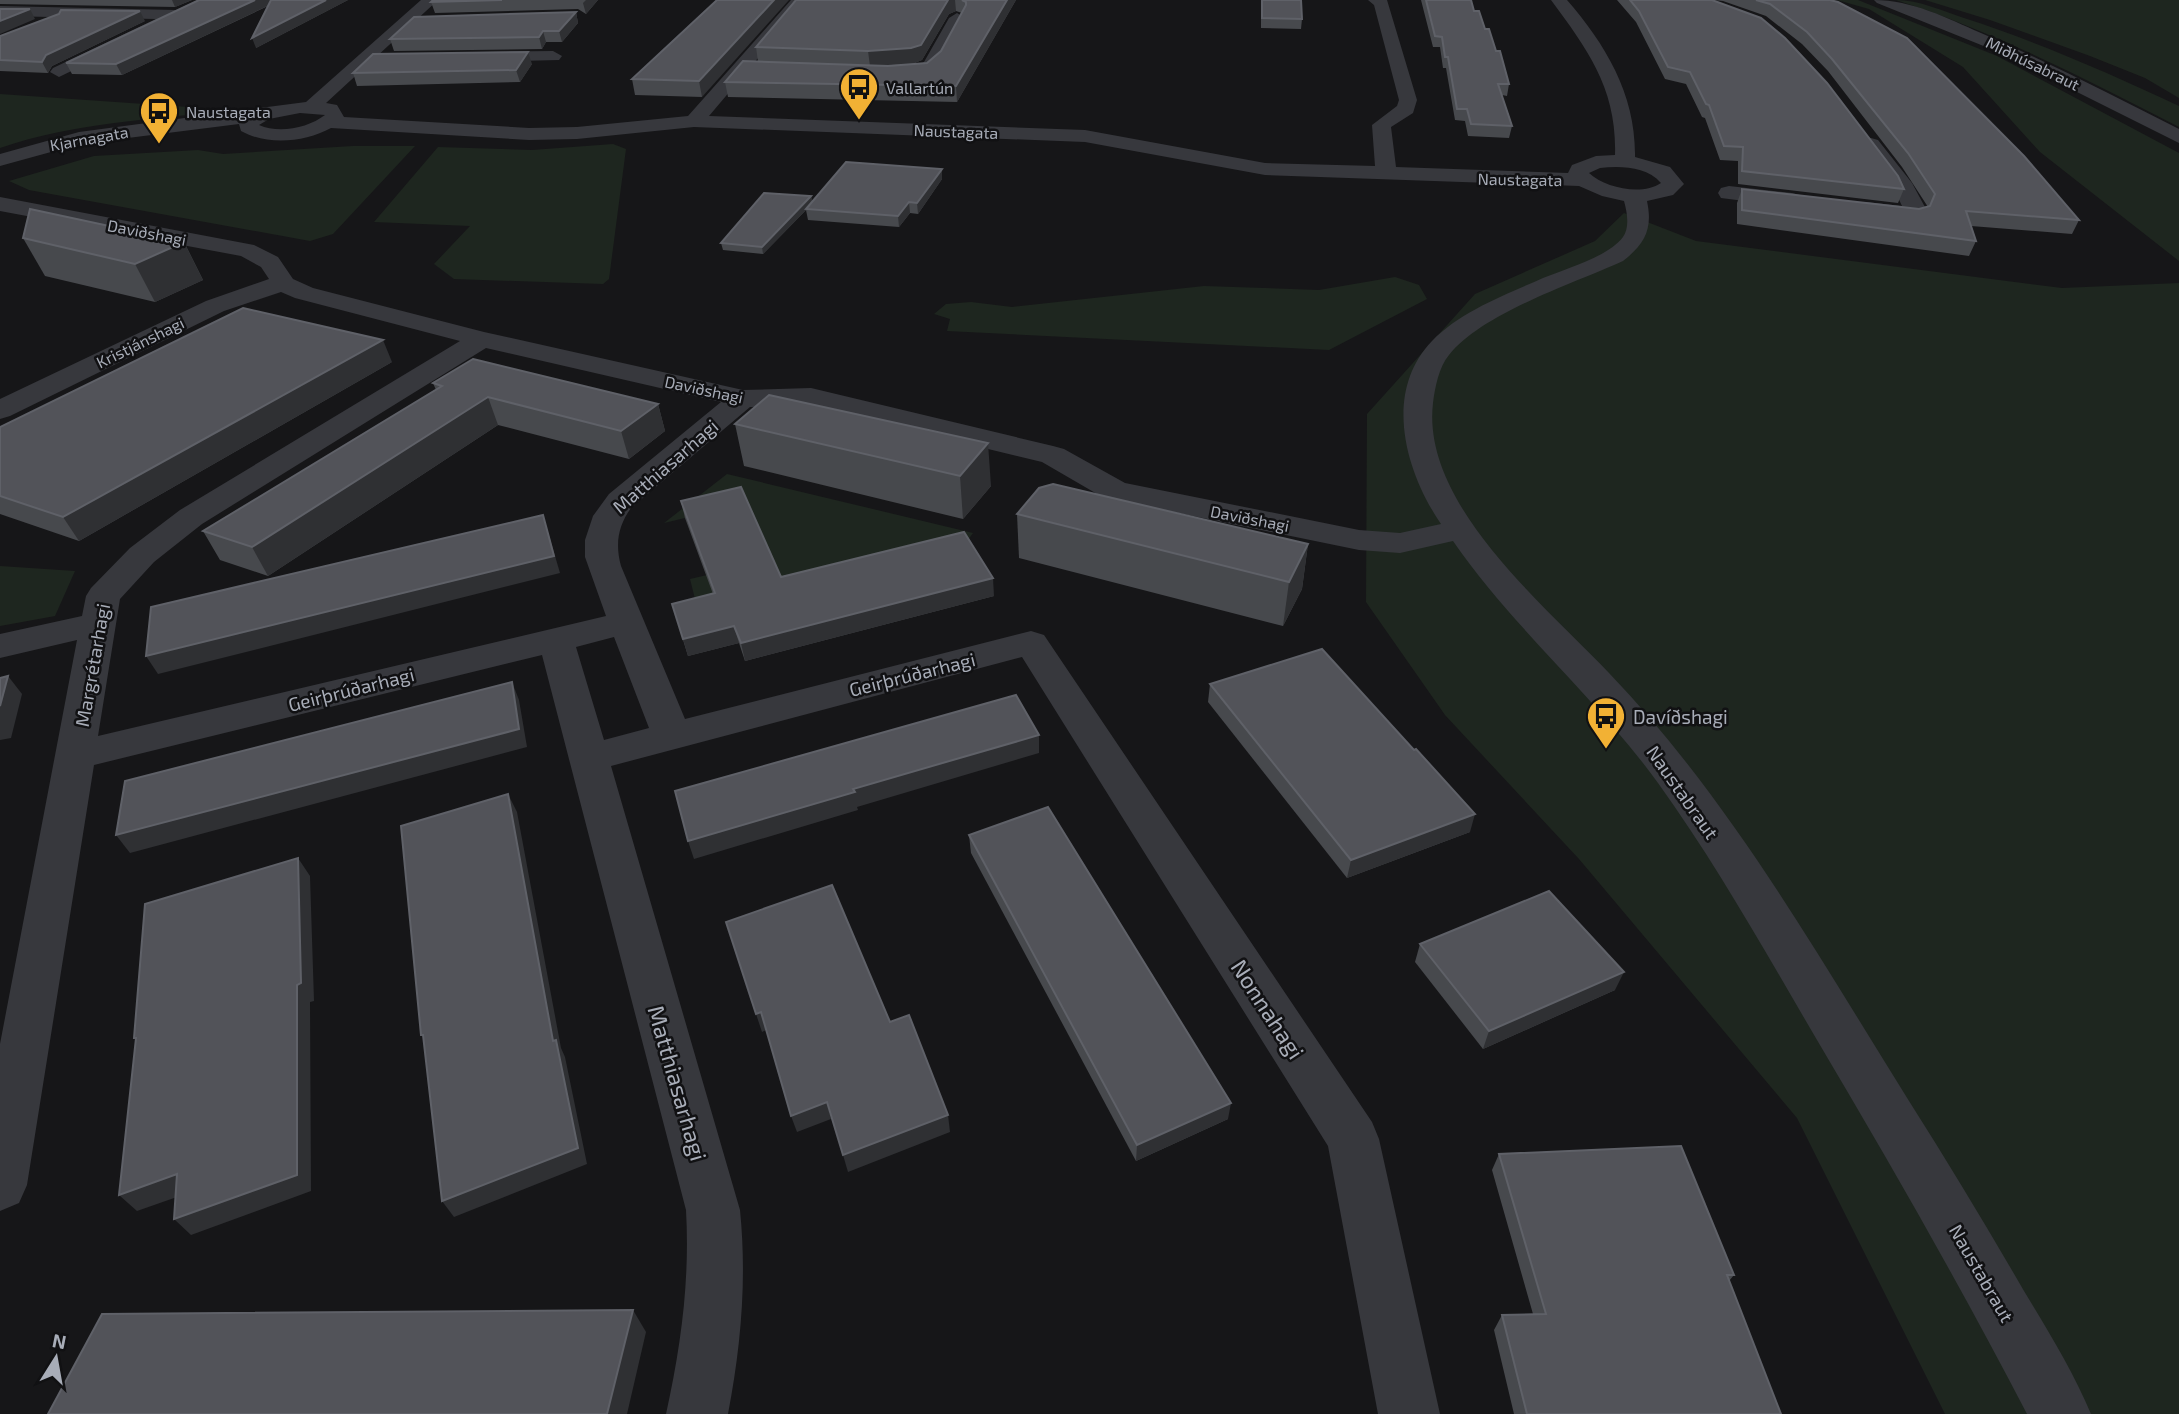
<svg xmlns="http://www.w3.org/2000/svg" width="2179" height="1414" viewBox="0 0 2179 1414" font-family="'Exo 2',sans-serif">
  <rect width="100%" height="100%" fill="#161618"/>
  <g fill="#1e261f">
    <path d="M1837,0H1858L1997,56L2179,153V261L2040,152L1963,67L1869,9Z"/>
    <path d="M1896,0C1919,0 1943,11 1964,18C2038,42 2109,73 2179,106V127C2087,80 1996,32 1896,0Z"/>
    <path d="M1925,0H2179V98L2145,78L2090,56L1990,20Z"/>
    <path d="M0,94L231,110C153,120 75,122 0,148Z"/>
    <path d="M613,144L626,149L609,279L603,284L454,279L434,264L470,226L374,222L438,147L532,150Z"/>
    <path d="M353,146H415L333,234L310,241L29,190L9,181L94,156L198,150L223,154Z"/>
    <path d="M1624,213L1696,241L2062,288L2179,283V1414H1945L1797,1118L1579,859L1445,715L1366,602L1367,414L1475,294L1595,241Z"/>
    <path d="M1395,277L1419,285L1427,299L1329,350L947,331L950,319L934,314L946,304L971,302L1012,307L1204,286L1319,290Z"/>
    <path d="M727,474L973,533L965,544L696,603L690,579L707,575L727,508L664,523Z"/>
    <path d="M0,566L75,571L55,616L0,626Z"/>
  </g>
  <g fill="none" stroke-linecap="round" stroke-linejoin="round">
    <g fill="#37383d" fill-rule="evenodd">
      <path d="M198,0H218L59,77L50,72L53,68L156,19L0,16V6L176,10Z"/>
      <path d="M421,0H438L326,103L337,105L344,117L529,128L577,127L688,116L791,0H807L709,116L1085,130L1265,163L1375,166L1372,125L1397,106L1399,100L1374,5L1368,0H1387L1417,100L1413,113L1391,127L1396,167L1568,173L1572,165L1596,156L1615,155C1617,89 1588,50 1551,0H1567C1606,45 1636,95 1635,157L1670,167L1684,184L1673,195L1647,201C1653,229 1645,244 1623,261C1575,283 1482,313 1449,355C1439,367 1435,387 1433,403C1421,505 1546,606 1609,673C1730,799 1817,954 1909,1101C1949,1164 1987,1227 2024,1291C2048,1331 2073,1371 2091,1414H2027C1961,1287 1890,1163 1817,1040C1766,953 1717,865 1658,783C1596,697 1512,627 1453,541L1400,553L1359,550L1115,500L1104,498L1042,462L811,406L750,407L631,508C618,526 615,544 621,566L685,719L1031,631L1044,635L1372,1122L1379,1139L1440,1414H1378L1328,1146L1022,657L611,766L740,1210C747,1279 741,1346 728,1414H666C681,1346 690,1280 686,1210L542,655L94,765L27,1185L19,1203L0,1211V1044L77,640L0,658V634L82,616L86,596L91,588L130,548L180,510L460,341L295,298L281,292L224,311L10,416L0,419V399L206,301L269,279L261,267L241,256L0,211V197L254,245L278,257L293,279L313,288L484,332L743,390L811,388L1053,446L1064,449L1125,483L1359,530L1400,533L1441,524C1406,473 1382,393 1432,341C1461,311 1505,295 1543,278C1565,269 1608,257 1623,237C1630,227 1627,212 1624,201L1602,196L1579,186L1265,175L1085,142L694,127L577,139L529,140L331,128C305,142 268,146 241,131L239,124L80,144L0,166V154L79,132L306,102ZM300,113L325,115C308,128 279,134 259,125L269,119ZM1600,168C1620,166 1646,166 1661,183C1642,196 1605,188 1589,173ZM486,348L721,402L609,494L593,516L585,540V557L606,616L98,736L120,599L154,562L202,524ZM614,637L649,728L604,740L576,647Z"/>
      <path d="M1874,0C1912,0 1947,18 1981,33C2048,62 2114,96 2179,129V143L1991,49L1877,3Z"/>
      <path d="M957,13L965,18L940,65L928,76L885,78L882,74L885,70L917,67L924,62L949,18Z"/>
      <path d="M553,51L562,56L559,60L476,62L467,57L476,52Z"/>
      <path d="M1871,138L1878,140L1912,183L1926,209L1921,219C1903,223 1876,218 1858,214L1855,209L1858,204L1866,202L1902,206L1894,189L1861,144L1864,140Z"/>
      <path d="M1729,186L1792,193L1800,195L1803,200L1800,205L1792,207L1721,198L1718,193L1721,188Z"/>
    </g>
  </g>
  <g fill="#47494d" fill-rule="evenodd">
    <path d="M0,0H192L175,7L0,4Z"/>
    <path d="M199,0H348L256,48L268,6L122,75L72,74L66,63Z"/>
    <path d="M433,0H598L586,14L578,9L435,13L431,2Z"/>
    <path d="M717,0L702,97L635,95L632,79Z"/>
    <path d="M796,0H1016L957,102L728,97L725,82L758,62L756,47ZM956,11L962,13L941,51L927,63L879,66L912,64L922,60L949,14Z"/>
    <path d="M1261,0H1301L1302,19L1301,29L1261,28Z"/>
    <path d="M1421,0H1471L1474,11L1496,51L1509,84L1507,96L1502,95L1512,126L1509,138L1468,136L1465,121L1455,120L1446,68H1443L1440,47H1433Z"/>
    <path d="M1617,0H1712L1904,189L1898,203L1738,184V161L1720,160L1705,118L1702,117L1686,84L1665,79L1636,22Z"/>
    <path d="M1714,0H1830L2079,220L2072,234L1971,226L1976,241L1969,256L1737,224V203L1742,189L1919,209L1928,207L1902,167L1828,71L1802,44L1766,16L1723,1Z"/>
    <path d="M576,12L578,23L562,42H546L542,49L394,51L390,39Z"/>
    <path d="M145,21L52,66L48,73L0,71V36Z"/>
    <path d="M532,64L520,82L357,86L353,73Z"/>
    <path d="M942,169V179L918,214L910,213L899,227L808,220L806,210L763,254L723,250L721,243L811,196L812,201Z"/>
    <path d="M23,238L184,242L203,280L155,302L45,276Z"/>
    <path d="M392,362L79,541L0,514V427Z"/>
    <path d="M433,383L658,404L665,431L629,459L498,425L268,576L220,560L203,531L436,390Z"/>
    <path d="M769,395L991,486L963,519L744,466L735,424Z"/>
    <path d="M681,501L781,577L994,596L745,661L739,643L688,656L672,604L713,594L685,518Z"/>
    <path d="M1017,514L1308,544L1302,589L1283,626L1019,558Z"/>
    <path d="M1210,684L1470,832L1347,878L1208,702Z"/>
    <path d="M969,835L1228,1119L1136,1161L971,853Z"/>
    <path d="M1420,944L1615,990L1483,1049L1415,962Z"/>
    <path d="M1499,1154L1734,1275L1729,1281L1781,1414H1514L1494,1330L1502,1315L1533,1314L1492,1170Z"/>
  </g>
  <g fill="#2f3033">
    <path d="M172,0H192L175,7Z"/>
    <path d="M255,0H280L122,75L116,64Z"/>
    <path d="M326,0H348L256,48L252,38Z"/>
    <path d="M586,0H598L586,14L583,3Z"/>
    <path d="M774,0H789L702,97L699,81Z"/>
    <path d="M948,0H955L956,11L949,14L922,60L912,64L870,66L868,51Z"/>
    <path d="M1007,0H1016L957,102L956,86Z"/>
    <path d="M30,9L35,19L0,34V21Z"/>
    <path d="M140,11L145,21L52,66L48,73L42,62L46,55Z"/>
    <path d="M576,12L578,23L562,42L559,31Z"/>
    <path d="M543,31L546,42L542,49L539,37Z"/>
    <path d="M528,52L532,64L520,82L516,70Z"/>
    <path d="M942,169V179L918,214L917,203Z"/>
    <path d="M811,196L813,203L763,254L762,247Z"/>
    <path d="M909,202L910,213L899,227L898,216Z"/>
    <path d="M184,242L203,280L155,302L135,264Z"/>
    <path d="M383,340L392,362L79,541L63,517Z"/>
    <path d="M488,397L498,425L268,576L252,547Z"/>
    <path d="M658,404L665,431L629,459L621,431Z"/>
    <path d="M988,443L991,486L963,519L960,476Z"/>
    <path d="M543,515L560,573L158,674L146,656Z"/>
    <path d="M1308,544L1302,589L1283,626L1289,582Z"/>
    <path d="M993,578L994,596L745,661L741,643Z"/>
    <path d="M734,626L739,643L688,656L683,639Z"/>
    <path d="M8,676L22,694L11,738L0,740V706Z"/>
    <path d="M512,682L519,700L527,747L130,853L116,835Z"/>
    <path d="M1039,735V753L857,807L858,810L694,859L688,841L853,789Z"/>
    <path d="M508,794L517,812L561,1048L565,1057L587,1164L454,1217L442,1201L553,1041Z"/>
    <path d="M1475,814L1470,832L1347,878L1351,860Z"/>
    <path d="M298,858L310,876L314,1001L310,1002L311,1191L191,1235L174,1219L297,985Z"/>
    <path d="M1624,972L1615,990L1483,1049L1489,1031Z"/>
    <path d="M761,1012L766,1030L762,1032L756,1014Z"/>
    <path d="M827,1102L831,1119L797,1132L791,1116Z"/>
    <path d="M1231,1103L1228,1119L1136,1161L1137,1145Z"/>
    <path d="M948,1115L950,1132L848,1172L843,1155Z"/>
    <path d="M177,1174L194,1191L137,1211L119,1195Z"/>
    <path d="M633,1310L646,1332L627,1414H607Z"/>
  </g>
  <g fill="#525359" stroke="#5f6168" stroke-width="2">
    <path d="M199,0H255L116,64L66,63Z"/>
    <path d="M271,0H326L252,38Z"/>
    <path d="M433,0H502L431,2Z"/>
    <path d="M717,0H774L699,81L632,79Z"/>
    <path d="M796,0H948L921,45L911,48L868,51L756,47Z"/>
    <path d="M962,0H1007L956,86L725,82L743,61L888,66L927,63L941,51L966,5V2Z"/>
    <path d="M1262,0H1301L1302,19L1262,18Z"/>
    <path d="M1426,0H1471L1474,11H1479L1485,29H1489L1496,51H1500L1509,84H1498L1512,126L1471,124L1467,109H1457L1448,57H1445L1442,37L1435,36Z"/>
    <path d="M1630,0H1712L1761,18L1785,38L1827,83L1898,176L1904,189L1742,171L1743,147L1724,146L1709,105L1706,104L1690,72L1668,67L1639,11Z"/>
    <path d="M1756,0H1830L1838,2L1907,38L2024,156L2079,220L1966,211L1976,241L1742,210V189L1919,209L1930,206L1935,194L1908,153L1832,59L1807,32L1770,4Z"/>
    <path d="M0,9H30L0,21Z"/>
    <path d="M61,10L140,11L46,55L42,62L0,60V36L59,14Z"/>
    <path d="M576,12L559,31H543L539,37L390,39L414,17Z"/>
    <path d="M528,52L516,70L353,73L373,54Z"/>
    <path d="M846,162L942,169L917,203L909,202L898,216L806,209Z"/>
    <path d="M764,193L811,196L762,247L721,243Z"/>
    <path d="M30,209L184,242L135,264L23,238Z"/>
    <path d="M243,308L383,340L63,517L0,496V427Z"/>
    <path d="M473,359L658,404L621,431L488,397L252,547L203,531L442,386L433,383Z"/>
    <path d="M769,395L988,443L960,476L735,424Z"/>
    <path d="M1053,484L1308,544L1289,582L1017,514L1039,488Z"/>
    <path d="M741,487L781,577L964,532L993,578L741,643L734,626L683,639L672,604L715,593L681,501Z"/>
    <path d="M543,515L554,556L146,656L151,607Z"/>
    <path d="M1322,649L1414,750L1416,749L1475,814L1351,860L1210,684Z"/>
    <path d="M8,676L0,706V678Z"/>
    <path d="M512,682L519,729L116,835L125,781Z"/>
    <path d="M1016,695L1039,735L853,789L855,792L688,841L675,791Z"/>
    <path d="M508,794L553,1041L556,1040L578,1148L442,1201L423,1035H421L401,826Z"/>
    <path d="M1048,807L1231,1103L1137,1145L969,835Z"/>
    <path d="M298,858L301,983L297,985V1175L174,1219L177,1174L119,1195L136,1038H134L145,904Z"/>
    <path d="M832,885L890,1022L909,1015L948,1115L843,1155L827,1102L791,1116L761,1012L756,1014L726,922Z"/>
    <path d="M1549,891L1624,972L1489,1031L1420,944Z"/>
    <path d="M1681,1146L1734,1275H1727L1781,1414H1527L1502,1315L1546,1314L1499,1154Z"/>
    <path d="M633,1310L607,1414H48L102,1314Z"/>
  </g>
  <defs>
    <g id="bus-pin" transform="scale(2.0125)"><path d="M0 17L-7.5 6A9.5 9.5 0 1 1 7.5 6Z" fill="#f2b134" stroke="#111113"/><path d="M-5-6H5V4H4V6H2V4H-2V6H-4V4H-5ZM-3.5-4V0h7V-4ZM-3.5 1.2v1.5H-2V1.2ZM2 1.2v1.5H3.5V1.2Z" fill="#111"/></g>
  </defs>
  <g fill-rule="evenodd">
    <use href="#bus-pin" x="859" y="87"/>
    <use href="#bus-pin" x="159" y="111"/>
    <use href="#bus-pin" x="1606" y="716"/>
  </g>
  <g text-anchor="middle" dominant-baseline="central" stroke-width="5" stroke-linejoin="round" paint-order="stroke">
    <g font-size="16" fill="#a8adb8" stroke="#111113">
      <text transform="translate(2033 63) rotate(26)">Miðhúsabraut</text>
      <text transform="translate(956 131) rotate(2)">Naustagata</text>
      <text transform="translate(89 138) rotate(-10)">Kjarnagata</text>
      <text transform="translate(1520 179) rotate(1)">Naustagata</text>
      <text transform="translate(147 232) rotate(11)">Daviðshagi</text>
      <text transform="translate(140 342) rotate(-26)">Kristjánshagi</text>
      <text transform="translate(704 389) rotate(12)">Daviðshagi</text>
      <text transform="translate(1250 518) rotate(11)">Daviðshagi</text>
    </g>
    <g font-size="16" fill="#a8adb8" stroke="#111113" text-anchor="start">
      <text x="886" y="87">Vallartún</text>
      <text x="186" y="111">Naustagata</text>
    </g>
    <g font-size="19" fill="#a8adb8" stroke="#111113">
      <text transform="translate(665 466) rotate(-41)">Matthiasarhagi</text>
      <text transform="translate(92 665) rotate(-80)">Margrétarhagi</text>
      <text transform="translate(912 674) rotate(-14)">Geirþrúðarhagi</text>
      <text transform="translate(351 689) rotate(-14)">Geirþrúðarhagi</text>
      <text transform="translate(1683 792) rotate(55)">Naustabraut</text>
      <text transform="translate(1982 1273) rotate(60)">Naustabraut</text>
    </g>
    <g font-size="19" fill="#a8adb8" stroke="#111113" text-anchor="start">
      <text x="1633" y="716">Davíðshagi</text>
    </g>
    <g font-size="23" fill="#a8adb8" stroke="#111113">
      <text transform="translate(1268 1009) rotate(57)">Nonnahagi</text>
      <text transform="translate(678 1083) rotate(74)">Matthiasarhagi</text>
    </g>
  </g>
  <g transform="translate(56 1358) rotate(11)" stroke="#111113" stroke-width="5" paint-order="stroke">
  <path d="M0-5L12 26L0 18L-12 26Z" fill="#a8adb8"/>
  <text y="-10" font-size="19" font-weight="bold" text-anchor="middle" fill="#a8adb8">N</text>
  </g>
</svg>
